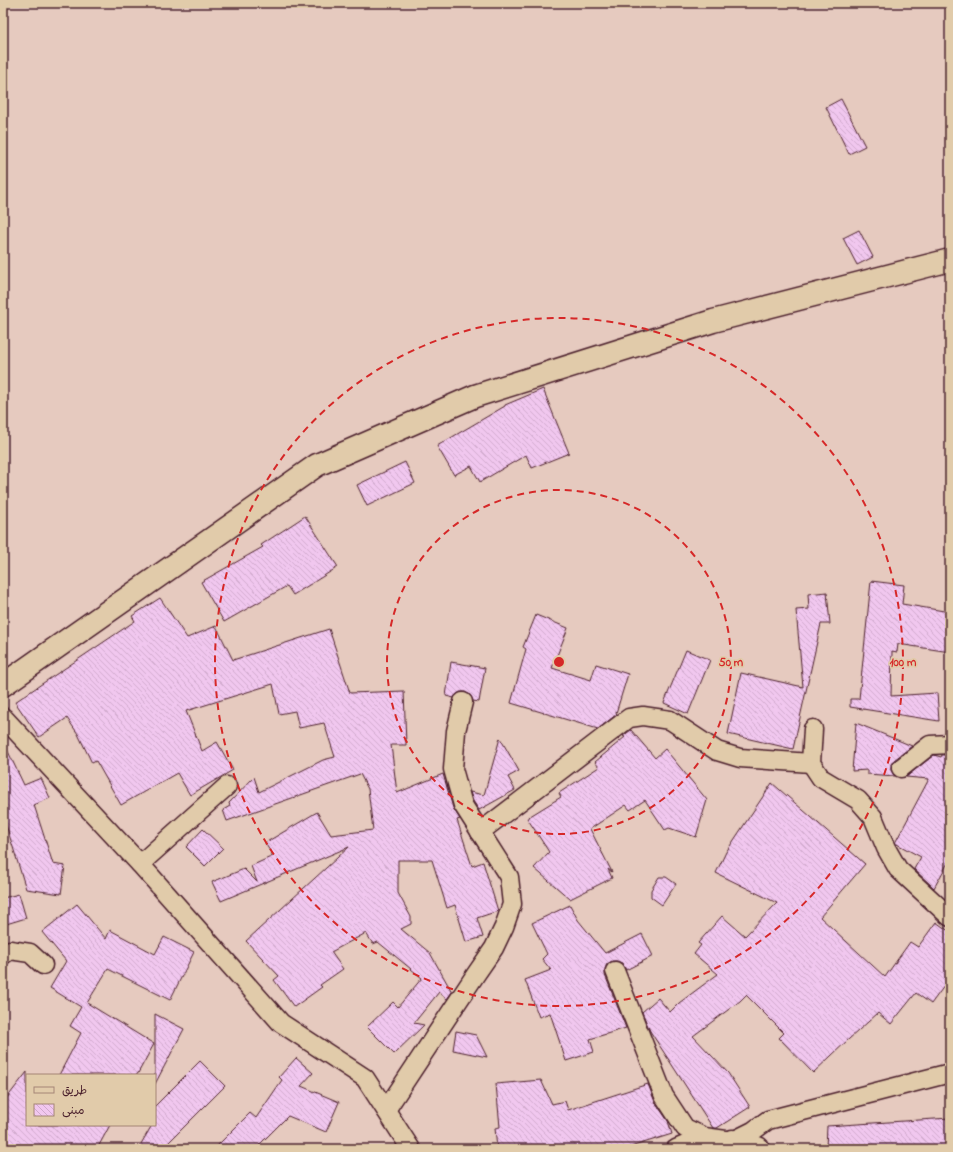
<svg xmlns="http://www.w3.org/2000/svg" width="953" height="1152" viewBox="0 0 953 1152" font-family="'Indie Flower','Playpen Sans Arabic',sans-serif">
  <defs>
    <pattern id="building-back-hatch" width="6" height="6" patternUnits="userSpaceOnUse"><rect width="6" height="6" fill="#f1c7ef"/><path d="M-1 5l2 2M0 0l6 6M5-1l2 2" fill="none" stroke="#d0aacd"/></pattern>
  </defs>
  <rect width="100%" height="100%" fill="#e6cabf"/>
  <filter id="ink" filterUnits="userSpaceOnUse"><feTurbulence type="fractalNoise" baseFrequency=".025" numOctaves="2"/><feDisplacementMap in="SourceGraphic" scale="8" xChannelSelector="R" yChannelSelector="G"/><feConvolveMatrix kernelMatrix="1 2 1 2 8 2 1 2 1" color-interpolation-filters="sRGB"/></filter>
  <g filter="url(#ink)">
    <g fill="url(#building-back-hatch)" stroke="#4a1f2b">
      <path d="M841,99L865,146L849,154L826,107Z"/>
      <path d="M859,230L873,257L857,265L843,238Z"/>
      <path d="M543,389L569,453L532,468L526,455L480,482L471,466L454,475L437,446L505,406V405Z"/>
      <path d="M405,462L415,483L367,506L357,485Z"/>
      <path d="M305,516L338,567L293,595L287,586L224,622L201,582L263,547L261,545Z"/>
      <path d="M871,581L904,585L902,604L950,612V652L898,644L897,652L892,651L891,696L937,693L939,721L850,707V699H859Z"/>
      <path d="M827,592L830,624H821L793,749L728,734L741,673L803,687L796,610L809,609L808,594Z"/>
      <path d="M160,598L187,638L216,626L233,660L329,629L350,693L404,691L406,745H391L397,793L443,774L453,808L460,819L457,820L472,866L483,862L498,911L477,918L483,937L466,942L455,905L447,908L432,860H398V893L411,917V924L401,929L430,953L452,992L447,999L439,992L414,1023L424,1025L394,1054L367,1027L393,1002L398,1007L422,978L378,942L373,944L366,933L331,952L343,969L320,985L322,987L294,1007L274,980L279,976L246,941L349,847L221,901L212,882L244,869L257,882L251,866L273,856L265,843L317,812L331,835L373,830L368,789L360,774L227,821L223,810L230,806L229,803L254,777L259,792L323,760L335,757L324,723L299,728L295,711L279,714L273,684L186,711L202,751L217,742L233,770L190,795L177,773L121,805L96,761L92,763L78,734L67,718L39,737L15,702L135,621L132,616Z"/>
      <path d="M536,615L568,628L552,668L591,680L596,664L628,674L616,713L617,714L598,729L511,703L526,649L523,647Z"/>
      <path d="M686,650L710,660L688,714L664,703Z"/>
      <path d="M451,662L485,668L479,702L473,701L470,695L465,692H460L456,695L454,698L446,696Z"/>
      <path d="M856,723L912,746L894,760L891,764V770L893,774L895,776L867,774V770L852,771Z"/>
      <path d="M631,730L655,758L665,749L707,800L696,837L669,828L665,830L645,800L630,810L626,805L590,829L612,872L608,869L612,878L570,899L534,868L549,852L527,818L561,797L559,793L599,767L595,762L625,737L623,736Z"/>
      <path d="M500,738L519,771L508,777L515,790L479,810L473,801L470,792L484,795Z"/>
      <path d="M3,741L24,785L41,778L50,798L34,805L53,864L65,866L61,894L26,889L3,815Z"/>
      <path d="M934,755L941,757L942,755H950V859L934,888L914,869L921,857L895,843L929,779L906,777Z"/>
      <path d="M772,783L865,864L820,917L885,977L910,942L918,947L936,922L950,932V978L931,1004L916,993L891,1024L878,1013L849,1039L813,1073L779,1038L784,1033L746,995L740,1001L693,1036L728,1073L750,1107L717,1128H713L650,1031L642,1012L658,998L670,1012L679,1003L718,974L694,954L701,945L698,943L722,916L745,936L777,903L716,873L726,852Z"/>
      <path d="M203,829L223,848L205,866L186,847Z"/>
      <path d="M659,877H666L676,884L662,905L651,897V890Z"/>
      <path d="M19,894L26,918L3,925V898Z"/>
      <path d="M77,904L106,939L110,930L155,954L164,937L194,952L170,1000L108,969L87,1003L154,1044L137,1075H59L81,1033L70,1026L81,1007L50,988L66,961L42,932Z"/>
      <path d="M570,905L578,920L605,953L642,934L653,956L626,970L622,963L617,961H612L607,964L605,969V975L626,1028L590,1039L594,1052L566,1061L550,1013L539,1017L525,980L551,970L542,959L547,954L532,923Z"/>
      <path d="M155,1014L184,1029L155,1084Z"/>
      <path d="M456,1031L476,1035L487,1057L453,1050Z"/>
      <path d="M296,1058L313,1073L301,1086L339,1102L326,1132L288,1116L255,1149H214L250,1113L256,1118L282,1080L279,1077Z"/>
      <path d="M200,1061L225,1086L162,1149H138L152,1125H155V1106Z"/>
      <path d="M27,1072V1125H110L97,1149H3V1103Z"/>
      <path d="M541,1080L552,1104L565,1101L568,1110L648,1084L655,1102L668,1121L672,1134L624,1149H497L495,1128L500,1127L496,1084Z"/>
      <path d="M950,1118V1149H826L827,1126Z"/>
    </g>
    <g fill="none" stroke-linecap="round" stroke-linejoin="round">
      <g stroke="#4a1f2b" stroke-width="21">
        <g id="street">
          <path d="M3,717L140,864L281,1023L365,1078L411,1149"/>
          <path d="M813,729L811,763L821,778L858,800L873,817L886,848L898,869L950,917"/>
          <path d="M901,768L930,745L950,744"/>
          <path d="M480,832L629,718L643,716L670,720L717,751L740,758L811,763"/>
          <path d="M140,864L227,786"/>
          <path d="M3,955L10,950L30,953L43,965"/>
          <path d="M615,971L664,1096L685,1128L704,1137L733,1141L753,1131L768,1120L950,1073"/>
          <path d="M386,1110L476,974L494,948L504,927L512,904L509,877L463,805L453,769L456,731L463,702"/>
          <path d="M676,1149L704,1137"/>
        </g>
      </g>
      <g stroke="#4a1f2b" stroke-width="25">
        <g id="secondary">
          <path d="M3,685L317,465L475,396L713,321L950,260"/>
          <path d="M727,1149L733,1141L758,1148V1149"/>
        </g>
      </g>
      <use href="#street" stroke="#e1cbaa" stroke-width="18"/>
      <use href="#secondary" stroke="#e1cbaa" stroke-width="22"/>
    </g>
  </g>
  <g fill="none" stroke="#d62828" stroke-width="2" stroke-dasharray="7 5">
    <circle cx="559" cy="662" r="172"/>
    <circle cx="559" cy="662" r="344"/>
  </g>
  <circle cx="559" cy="662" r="6" fill="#d62828" stroke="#e1cbaa" stroke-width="2"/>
  <g font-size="12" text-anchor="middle" font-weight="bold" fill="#d62828" stroke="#e1cbaa" stroke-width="3.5" stroke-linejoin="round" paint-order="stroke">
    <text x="731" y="666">50 m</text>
    <text x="903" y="666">100 m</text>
  </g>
  <rect width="953" height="1152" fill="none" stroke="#e1cbaa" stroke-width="16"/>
  <rect x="8" y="8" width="937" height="1136" fill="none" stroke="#4a1f2b" stroke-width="1.5" filter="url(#ink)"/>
  <rect x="26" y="1074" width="130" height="52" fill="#e1cbaa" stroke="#a58677"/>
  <rect x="34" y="1087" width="20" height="6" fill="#e1cbaa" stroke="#a58677"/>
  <text x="62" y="1094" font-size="12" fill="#4a1f2b">طريق</text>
  <rect x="34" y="1104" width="20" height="12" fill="url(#building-back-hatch)" stroke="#a58677"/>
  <text x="62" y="1114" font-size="12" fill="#4a1f2b">مبنى</text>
</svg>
